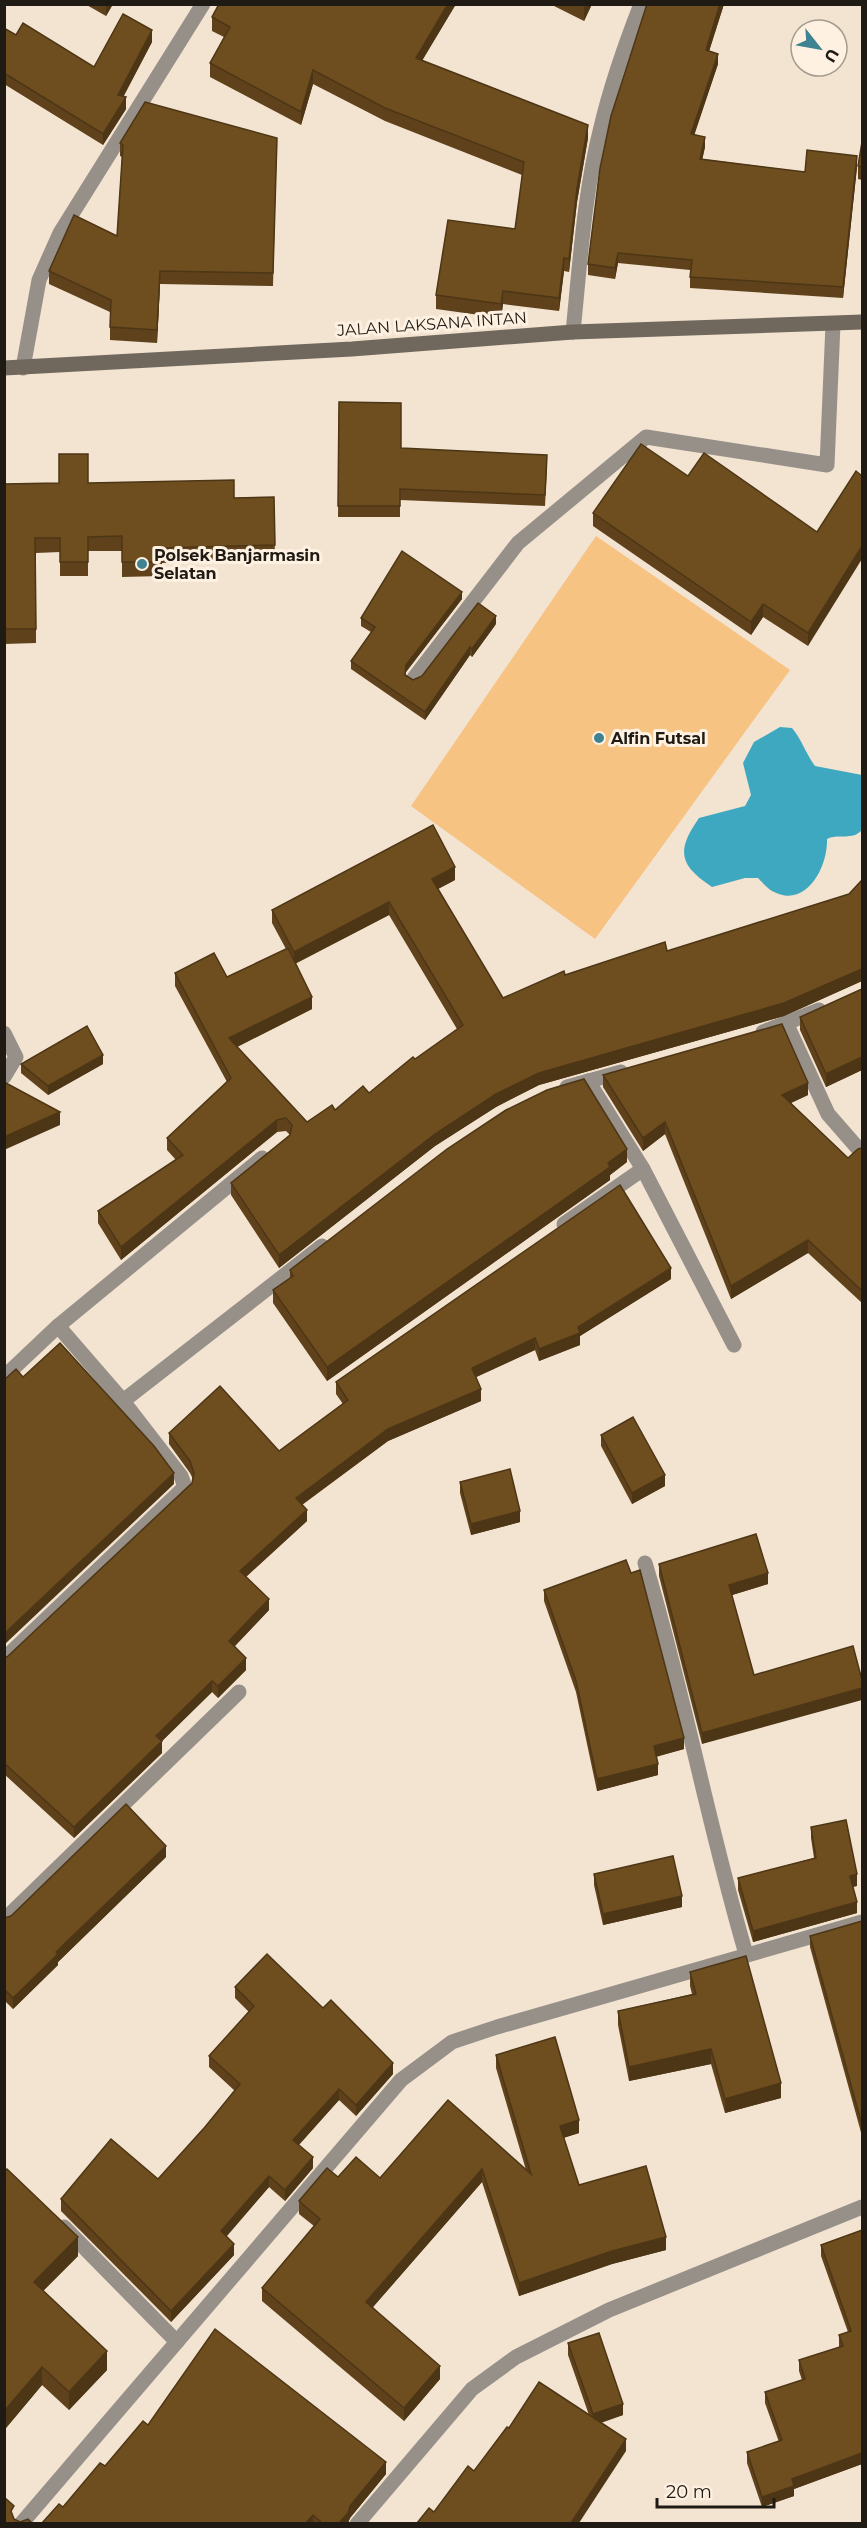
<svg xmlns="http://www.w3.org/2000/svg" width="867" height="2528" viewBox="0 0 867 2528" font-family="Montserrat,sans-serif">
  <rect width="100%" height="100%" fill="#f3e3d1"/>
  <path fill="#f6c383" d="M596,536L790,670L595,939L411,806Z"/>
  <path fill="#3da8bf" d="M780,727L792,728C802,740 806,754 815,766L862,775V830C852,841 839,833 827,839C828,867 806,910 772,891C767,888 762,882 758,878H745L712,887C679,865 676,851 699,818L745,806L751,795L743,763L754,742Z"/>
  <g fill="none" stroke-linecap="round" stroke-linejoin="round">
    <path stroke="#979089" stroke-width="15" d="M414,678L518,543L646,437L827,465L833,324"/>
    <g stroke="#979089" stroke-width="15">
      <path d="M573,332C580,264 584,193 601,127C611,85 625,45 641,4"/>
      <path d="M23,368L39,280L60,233L203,4"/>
      <path d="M787,1025L828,1114L862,1153"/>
      <path d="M763,1032L819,1010"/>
      <path d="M4,1033L16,1057L4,1077"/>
      <path d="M588,1081L643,1169L734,1345"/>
      <path d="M567,1087L621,1072"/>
      <path d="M564,1224L643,1169"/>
      <path d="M4,1377L58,1326L262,1158"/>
      <path d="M123,1401L322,1246"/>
      <path d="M645,1563C684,1692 708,1825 746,1954"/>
      <path d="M4,1659L185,1487L181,1476L123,1401L58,1326"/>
      <path d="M4,1920L239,1692"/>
      <path d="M64,2227L177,2342"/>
      <path d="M21,2524L401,2080L452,2042L497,2027L862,1922"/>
      <path d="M357,2524L472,2389L516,2357L609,2310L862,2207"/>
    </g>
    <path stroke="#71685d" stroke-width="15" d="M4,368L352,349L573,332L862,322"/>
  </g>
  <g fill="#5f421b" fill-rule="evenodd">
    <path d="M85,4H113L106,16Z"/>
    <path d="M219,4H456L422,60L588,138L577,202L569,272L564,271L559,311L503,304L501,318L436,309V295L515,229L522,175L385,121L313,84L301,125L210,77V63L224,37L212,31V17Z"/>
    <path d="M550,4H592L584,21Z"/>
    <path d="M724,4L709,51L718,64L694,134L705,147L702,159L805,172L857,167L843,298L690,288V270L618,263L615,279L588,275V264Z"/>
    <path d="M4,28L16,35L94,67L152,42L123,97L126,109L103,145L4,84Z"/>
    <path d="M277,138L273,286L160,284L157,343L110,340V312L49,284V271L117,236L122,157L120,156V143Z"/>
    <path d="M862,142V180L858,179V166Z"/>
    <path d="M339,402L401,448L547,466L545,506L400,500V517H338Z"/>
    <path d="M688,476L817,532L808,646L763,617L751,635L593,526V513Z"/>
    <path d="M88,483L234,498L274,497L275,559L162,563V576L122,577V551H88V576H60V552L36,553V643L4,644V484Z"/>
    <path d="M462,599L406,672V675L413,680L422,676L496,624L472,657L470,655L425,720L351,669V661L371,632L361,626V618Z"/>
    <path d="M455,880L438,889L503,998L565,975L667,951L849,894L862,880V981L784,1016L539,1085L496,1107L435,1146L279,1268L231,1195V1183L290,1135L286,1131L277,1132L121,1260L98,1223V1211L176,1160L167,1150V1138L227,1082L175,986V973L227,977L286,949L272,923V910ZM389,915L457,1029L369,1093L335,1110L307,1122L237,1047L312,1009L295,964Z"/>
    <path d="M862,989V1070L826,1087L800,1030V1017Z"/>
    <path d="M21,1064H103L48,1095L21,1073Z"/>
    <path d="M603,1075L808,1095L791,1103L848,1158L862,1148V1303L808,1253L731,1299L665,1134L643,1151L603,1087Z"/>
    <path d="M627,1162L610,1175V1180L327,1381L273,1303V1290L290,1278V1270Z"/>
    <path d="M671,1279L580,1336V1345L539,1361L535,1350L476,1377L481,1401L388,1441L302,1505L307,1521L246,1577L269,1610L235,1646L246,1670L218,1698L212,1692L162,1741V1753L74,1838L4,1774V1656L7,1657L192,1483L193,1479L190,1473L169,1444V1433L279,1451L343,1404L336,1394V1382Z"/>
    <path d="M601,1435L665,1486L632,1504L601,1446Z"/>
    <path d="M460,1482L520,1522L471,1535L460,1493Z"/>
    <path d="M659,1564L768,1584L732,1595L702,1744L659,1576Z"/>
    <path d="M544,1590L684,1749L656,1757L658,1775L597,1791L576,1692L544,1601Z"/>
    <path d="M811,1827L857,1886L853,1887L857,1913L753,1942L738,1890V1878L814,1858L811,1838Z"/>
    <path d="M166,1857L58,1962V1965L13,2009L4,2000V1918Z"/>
    <path d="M594,1874L682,1907L603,1925L594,1885Z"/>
    <path d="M862,1921V2136L810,1947V1936Z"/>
    <path d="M690,1972L781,2098L725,2113L711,2064L629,2081L618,2025V2011L692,1994L690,1986Z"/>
    <path d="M235,1987L323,2008L393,2074L356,2116L339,2100L299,2145L313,2168L285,2201L269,2187L226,2236L234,2255L171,2322L61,2211V2199L158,2179L205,2127L235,2091L209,2067V2056L249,2012L235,1998Z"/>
    <path d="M496,2055L579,2133L563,2138L579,2185L666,2250L612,2264L519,2296L482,2182L373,2307L440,2379L404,2421L262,2301V2288L314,2226L299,2214V2201L338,2177L380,2178L448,2100L526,2170L496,2068Z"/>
    <path d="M4,2172L78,2256L43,2291L107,2370L69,2410L42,2385L6,2428L4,2427Z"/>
    <path d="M862,2230V2464L794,2489V2496L762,2507L747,2463V2452L779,2442L765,2403V2392L802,2380L799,2371V2360L839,2347V2335L848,2332L821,2256V2245Z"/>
    <path d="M568,2343L623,2415L601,2423L626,2451L434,2512L474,2471L509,2428L589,2415L568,2355Z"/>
    <path d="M148,2425L386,2474L350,2518L348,2523H42L63,2507L105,2466Z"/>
  </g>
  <g fill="#4d3616">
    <path d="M113,4L106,16V5Z"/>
    <path d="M448,4H456L416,71V58Z"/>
    <path d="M586,4H592L584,21V7Z"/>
    <path d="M720,4H724L706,61V50Z"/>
    <path d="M152,30V42L118,107V95Z"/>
    <path d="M718,54V64L691,145V134Z"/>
    <path d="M313,70V84L301,125V112Z"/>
    <path d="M126,97V109L103,145V134Z"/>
    <path d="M588,125V138L577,202L569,272V259L577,188Z"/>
    <path d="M705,137V147L700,170V159Z"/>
    <path d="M857,156V167L843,298V287Z"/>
    <path d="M618,253V263L615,279V268Z"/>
    <path d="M564,258V271L559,311V298Z"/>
    <path d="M160,271V284L157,343V330Z"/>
    <path d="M503,291V304L501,318V304Z"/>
    <path d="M862,546V559L808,646V633Z"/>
    <path d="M462,592V599L406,672L405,682L406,665Z"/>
    <path d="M763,604V617L751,635V622Z"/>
    <path d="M496,616V624L472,657V649Z"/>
    <path d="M470,647V655L425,720V712Z"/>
    <path d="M455,867V880L432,892V879Z"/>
    <path d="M389,902V915L294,964V952Z"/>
    <path d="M862,969V981L784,1016L539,1085L496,1107L435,1146L279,1268V1255L435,1134L496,1094L539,1073Z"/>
    <path d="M312,997V1009L229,1051V1038Z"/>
    <path d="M103,1055V1064L48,1095V1086Z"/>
    <path d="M862,1057V1070L826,1087V1074Z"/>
    <path d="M808,1083V1095L782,1107V1095Z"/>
    <path d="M60,1112V1125L4,1150V1137Z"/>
    <path d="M277,1120V1132L121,1260V1247Z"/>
    <path d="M665,1122V1134L643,1151V1138Z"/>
    <path d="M627,1149V1162L610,1175V1180L327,1381V1367Z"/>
    <path d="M808,1240V1253L731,1299V1286Z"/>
    <path d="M671,1268V1279L580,1336V1345L539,1361V1349L578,1327Z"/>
    <path d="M535,1338V1350L472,1379V1368Z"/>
    <path d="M481,1389V1401L388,1441L296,1509V1498L388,1429Z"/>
    <path d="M174,1473V1484L4,1645V1634Z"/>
    <path d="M665,1475V1486L632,1504V1493Z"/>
    <path d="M307,1510V1521L240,1582V1571Z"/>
    <path d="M520,1511V1522L471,1535V1524Z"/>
    <path d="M768,1573V1584L729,1596V1585Z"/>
    <path d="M269,1599V1610L229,1652V1641Z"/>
    <path d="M246,1658V1670L218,1698V1686Z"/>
    <path d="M212,1681V1692L156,1747V1736Z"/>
    <path d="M862,1688V1700L702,1744V1733Z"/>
    <path d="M684,1738V1749L654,1757V1746Z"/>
    <path d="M162,1741V1753L74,1838V1827Z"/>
    <path d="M658,1764V1775L597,1791V1779Z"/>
    <path d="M166,1846V1857L58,1962V1965L13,2009V1998L56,1952Z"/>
    <path d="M857,1874V1886L850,1887V1876Z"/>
    <path d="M682,1896V1907L603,1925V1914Z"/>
    <path d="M857,1902V1913L753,1942V1931Z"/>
    <path d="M711,2049V2064L629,2081V2067Z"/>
    <path d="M393,2063V2074L356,2116V2105Z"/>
    <path d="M781,2083V2098L725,2113V2099Z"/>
    <path d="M339,2089V2100L293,2151V2140Z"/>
    <path d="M579,2120V2133L560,2139V2126Z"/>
    <path d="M313,2157V2168L285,2201V2190Z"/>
    <path d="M482,2169V2182L366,2315V2302Z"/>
    <path d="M269,2176V2187L221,2243V2231Z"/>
    <path d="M78,2237V2256L34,2300V2282Z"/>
    <path d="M666,2237V2250L612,2264L519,2296V2283L612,2251Z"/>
    <path d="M234,2244V2255L171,2322V2311Z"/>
    <path d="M107,2351V2370L69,2410V2392Z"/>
    <path d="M440,2366V2379L404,2421V2408Z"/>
    <path d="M42,2367V2385L6,2428V2409Z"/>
    <path d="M623,2404V2415L593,2425V2414Z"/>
    <path d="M626,2439V2451L579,2523H571Z"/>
    <path d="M862,2453V2464L794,2489V2496L762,2507V2497L792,2479Z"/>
    <path d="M386,2462V2474L350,2518L348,2523H339L350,2506Z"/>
    <path d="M313,2515V2523H306Z"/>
  </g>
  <g fill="#6e4d1f" stroke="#4d3616" stroke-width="1.5">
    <path d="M219,4H448L416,58L588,125L577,188L569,259L564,258L559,298L503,291L501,304L436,295L448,220L515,229L524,162L385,108L313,70L301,112L210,63L230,27L212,17Z"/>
    <path d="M647,4H720L706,50L718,54L691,134L705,137L700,159L805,172L807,150L857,156L843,287L690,277L692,260L618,253L615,268L588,264L600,168L611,116Z"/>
    <path d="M123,14L152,30L118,95L126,97L103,134L4,73V28L16,35L23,23L94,67Z"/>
    <path d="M145,102L277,138L273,273L160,271L157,330L110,327L111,300L49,271L74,215L117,236L123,145L120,143Z"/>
    <path d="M862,142V167L858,166Z"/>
    <path d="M339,402L401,403V448L547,455L545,495L400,489V506H338Z"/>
    <path d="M641,444L688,476L704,453L817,532L856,471L862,476V546L808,633L763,604L751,622L593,513Z"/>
    <path d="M59,454H88V483L234,480V498L274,497L275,545L161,548L162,562H122V536L88,537V562H60V538H35L36,629H4V484L59,483Z"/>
    <path d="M402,551L462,592L406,665L405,675L413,680L422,676L478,603L496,616L472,649L470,647L425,712L351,661L375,627L361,618Z"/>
    <path d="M433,825L455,867L432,879L503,998L564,971L565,975L665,942L667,951L849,894L862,880V969L784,1003L539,1073L496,1094L435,1134L279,1255L231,1183L290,1135L292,1125L286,1118L277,1120L121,1247L98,1211L183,1155L167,1138L231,1078L175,973L214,953L227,977L288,948L312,997L229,1038L307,1122L332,1105L335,1110L363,1086L369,1093L413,1057L415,1059L463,1025L389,902L294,952L272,910Z"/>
    <path d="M862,989V1057L826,1074L800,1017Z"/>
    <path d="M782,1024L808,1083L782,1095L848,1158L858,1149L862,1148V1291L808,1240L731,1286L665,1122L643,1138L603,1075Z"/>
    <path d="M87,1026L103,1055L48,1086L21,1064Z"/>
    <path d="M584,1079L627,1149L608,1163L610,1167L327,1367L273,1290L293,1276L290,1270L447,1149L506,1110L547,1090Z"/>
    <path d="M4,1082L60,1112L4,1137Z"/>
    <path d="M620,1185L671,1268L578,1327L580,1333L539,1349L535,1338L472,1368L481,1389L388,1429L296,1498L307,1510L240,1571L269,1599L229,1641L246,1658L218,1686L212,1681L156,1736L162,1741L74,1827L4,1763V1656L7,1657L192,1483L194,1473L190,1461L169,1433L220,1386L279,1451L348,1400L336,1382Z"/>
    <path d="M60,1343L154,1446L174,1473L4,1634V1380L16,1369L23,1377Z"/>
    <path d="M633,1417L665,1475L632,1493L601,1435Z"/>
    <path d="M510,1469L520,1511L471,1524L460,1482Z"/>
    <path d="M756,1534L768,1573L729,1585L754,1675L853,1646L862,1680V1688L702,1733L659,1564Z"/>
    <path d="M626,1560L631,1573L640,1570L684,1738L654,1746L658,1764L597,1779L576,1681L544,1590Z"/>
    <path d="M126,1804L166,1846L56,1952L58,1954L13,1998L4,1989V1918L11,1916Z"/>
    <path d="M846,1820L857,1874L850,1876L857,1902L753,1931L738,1878L816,1858L811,1827Z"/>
    <path d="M673,1856L682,1896L603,1914L594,1874Z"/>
    <path d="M862,1921V2125L810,1936Z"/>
    <path d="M267,1954L323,2008L331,2000L393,2063L356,2105L339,2089L293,2140L313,2157L285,2190L269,2176L221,2231L234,2244L171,2311L61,2199L111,2139L158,2179L205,2127L240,2084L209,2056L254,2006L235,1987Z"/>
    <path d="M746,1956L781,2083L725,2099L711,2049L629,2067L618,2011L696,1994L690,1972Z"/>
    <path d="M555,2037L579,2120L560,2126L579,2185L646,2166L666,2237L612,2251L519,2283L482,2169L366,2302L440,2366L404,2408L262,2288L320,2219L299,2201L327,2168L338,2177L356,2157L380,2178L448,2100L531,2174L496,2055Z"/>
    <path d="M7,2169L78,2237L34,2282L107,2351L69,2392L42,2367L6,2409L4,2408V2172Z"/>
    <path d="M862,2230V2453L792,2479L794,2486L762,2497L747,2452L782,2440L765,2392L805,2379L799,2360L843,2346L839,2335L851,2331L821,2245Z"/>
    <path d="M215,2329L386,2462L350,2506L348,2513L339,2523H322L313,2515L306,2523H42L59,2504L63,2507L100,2463L105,2466L143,2421L148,2425Z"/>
    <path d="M599,2333L623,2404L593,2414L568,2343Z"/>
    <path d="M539,2382L626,2439L571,2523H417L429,2508L434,2512L468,2466L474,2471L507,2427L509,2428Z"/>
    <path d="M4,2497L14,2506L11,2511L14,2519L20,2522L28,2519L32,2523H4Z"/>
  </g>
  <g fill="#3f8292" stroke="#fef1e2" stroke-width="2">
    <circle cx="142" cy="564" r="6"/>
    <circle cx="599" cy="738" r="6"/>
  </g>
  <g text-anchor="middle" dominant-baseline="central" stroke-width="6" stroke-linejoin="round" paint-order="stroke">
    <g font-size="16" fill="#1f1a13" stroke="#fef1e2">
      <text transform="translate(432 324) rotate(-4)">JALAN LAKSANA INTAN</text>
    </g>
    <g font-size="16" font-weight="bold" fill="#1f1a13" stroke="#fef1e2" text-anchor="start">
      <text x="154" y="555">Polsek Banjarmasin<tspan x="154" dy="18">Selatan</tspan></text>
      <text x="611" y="738">Alfin Futsal</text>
    </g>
  </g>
  <rect width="867" height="2528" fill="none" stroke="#1f1a13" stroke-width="12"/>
  <g transform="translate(819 48) rotate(121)"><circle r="28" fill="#fef1e2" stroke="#a59b8f" stroke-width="1.5"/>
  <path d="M0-4.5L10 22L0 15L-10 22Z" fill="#3f8292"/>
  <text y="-9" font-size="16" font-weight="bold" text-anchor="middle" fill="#1f1a13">U</text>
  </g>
  <path d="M657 2498v9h117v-9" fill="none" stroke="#1f1a13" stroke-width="3"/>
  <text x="666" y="2498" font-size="18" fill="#1f1a13" stroke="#fef1e2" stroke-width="4.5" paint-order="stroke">20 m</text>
</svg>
